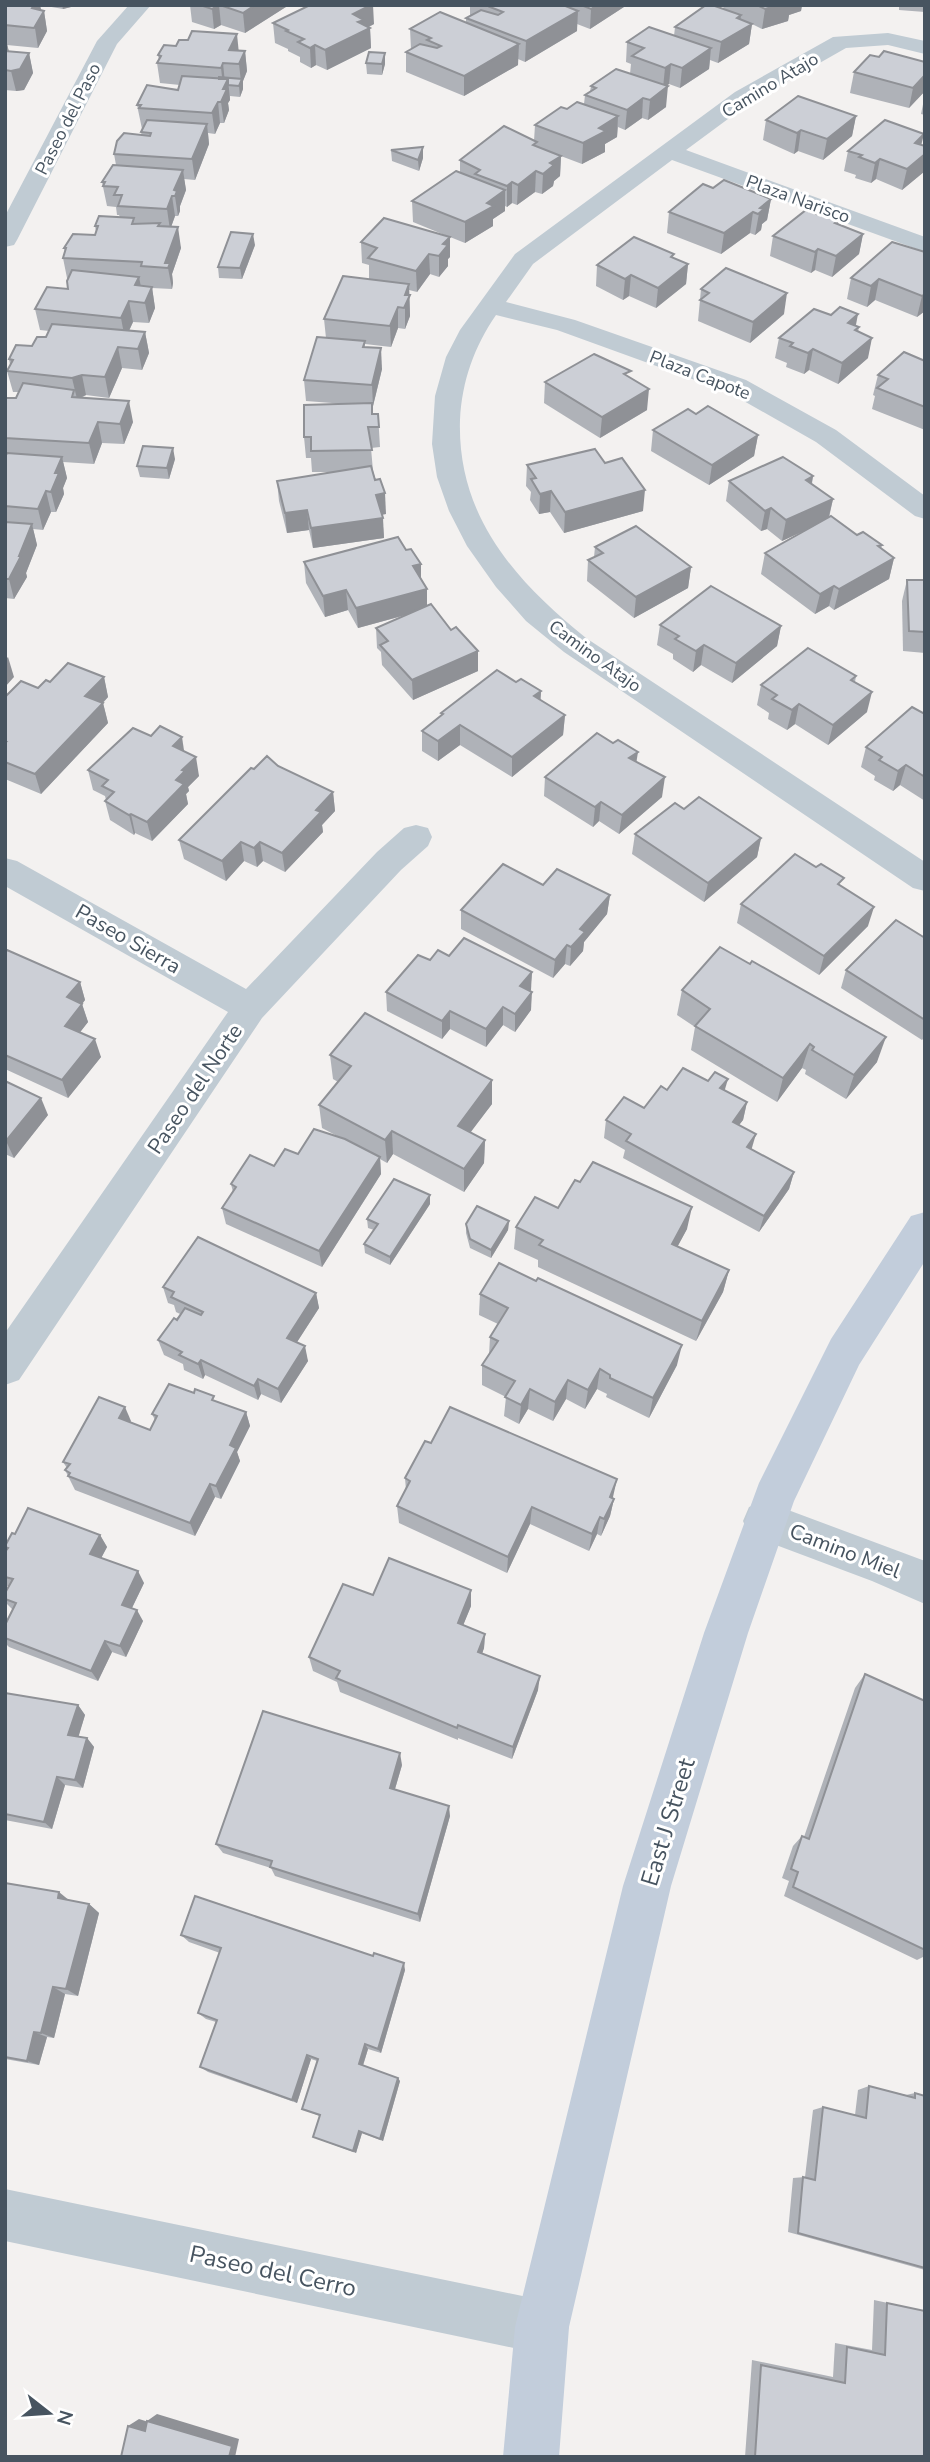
<svg xmlns="http://www.w3.org/2000/svg" width="930" height="2462" viewBox="0 0 930 2462" font-family="'Nunito Sans',sans-serif">
  <rect width="100%" height="100%" fill="#f3f1f0"/>
  <g fill="none" stroke-linecap="round" stroke-linejoin="round">
    <g fill="#c0cbd3" fill-rule="evenodd">
      <path d="M129,5H151L117,44L17,240L14,245L5,247V216L97,41Z"/>
      <path d="M888,33L925,41V54L888,45L846,48L751,102L686,150L925,237V252L672,160L533,264L506,302L575,320L746,380L836,430L925,496V519L915,516L816,442L728,392L557,330L496,315C474,347 462,381 460,420C457,516 515,581 586,638L925,862V891L913,888L564,652L526,621L496,587L467,546L449,511L437,477L432,444L435,396L446,357L460,330L515,254L735,92L833,37Z"/>
      <path d="M416,825L428,828L432,837L428,846L401,870L262,1018L19,1380L5,1385V1333L228,1012L5,886V858L17,861L246,989L377,852L404,828Z"/>
      <path d="M764,1501L925,1561V1604L872,1581L749,1535L743,1521L749,1507Z"/>
      <path d="M5,2189L542,2300L561,2308L569,2327L561,2346L542,2354L5,2241Z"/>
    </g>
    <path fill="#c2cddb" fill-rule="evenodd" d="M925,1212V1261L859,1365L794,1501L748,1633L671,1886L569,2327L559,2457H503L515,2327L623,1886L704,1633L759,1483L831,1339L911,1216Z"/>
  </g>
  <g fill="#afb2b8">
    <path d="M5,5L44,11L47,31L38,48L7,45L9,51L29,53L33,73L24,90L16,91L5,90Z"/>
    <path d="M40,5H73L71,7L63,9Z"/>
    <path d="M190,5H289L245,33L221,25L214,29L192,22Z"/>
    <path d="M470,5H627L590,29L577,24V31L525,62L518,59V65L464,96L406,72V52L411,49L410,29L466,23V18L470,16Z"/>
    <path d="M724,5H802L801,11L789,15L788,21L762,29L752,24L749,44L718,63L710,60L709,69L680,88L669,84L666,86V107L648,120L642,118L625,130L618,127L617,137L605,144V152L582,164L537,147L561,156L560,176L554,181L553,186L542,194L535,192L517,205L512,203L507,207L505,206V211L493,219V226L465,243L450,237V257L448,259V266L439,277L430,274L417,292L409,290L410,316L405,329L398,328L391,347L365,344V347L382,369L373,406H372L373,414H378L380,447L371,448L373,471L386,514L382,515L384,538L313,548L309,530L287,533L279,501L277,481L335,472H312L311,458H306L304,437L345,404L306,401L304,380L326,338L324,319L374,280L369,279V265L362,263L361,242L447,236L413,222L412,201L460,172V160L534,141L535,125L567,109L584,104L585,95L590,92L591,86L630,74L631,64L626,62L627,42L674,36L675,27L723,9Z"/>
    <path d="M880,5H925V12L899,10V7Z"/>
    <path d="M273,23L374,24L369,27L370,28L371,48L327,70L316,65L311,68L300,62V57L288,51V49L275,43Z"/>
    <path d="M238,51H245L247,71L243,81V89L240,97L230,96V100L228,103L229,110L224,123H220L215,134L208,133L209,144L195,180L184,179L186,190L180,206V211L178,216H175L171,227L181,248L172,274L173,283L172,289L152,288L155,308L149,323L133,322L129,331L145,332L149,353L142,370L122,368L109,398L86,395L81,398L133,422L124,444L102,443L94,464L63,462L67,478L63,488L64,494L56,512H51L43,530L33,529L37,545L26,573L27,577L14,599L5,598V398H16L19,392H13L7,371L10,365L9,359L46,337L49,331L40,330L35,309L68,289V278H67L63,258L65,252L64,248L95,235L96,232L95,226L120,217L119,215H117L116,207L107,206L102,182L116,165L114,154L141,135L142,129L137,105L178,90L180,85L160,83L157,63L159,60L158,55Z"/>
    <path d="M385,53V64L382,75L367,74L366,63Z"/>
    <path d="M879,57L925,62V91L909,108L850,93L854,72Z"/>
    <path d="M925,95V115L921,114Z"/>
    <path d="M856,116L852,136L823,160L798,151L794,154L763,140L766,120Z"/>
    <path d="M921,145L925,146V171L902,190L876,179L871,183L855,178L856,175L844,171L848,151Z"/>
    <path d="M423,147V158L419,171L392,161L391,150Z"/>
    <path d="M771,199L767,220L762,224L761,230L755,235L750,233L721,254L667,233L669,212Z"/>
    <path d="M839,225L863,234L859,254L832,277L815,270L811,273L770,256L773,236Z"/>
    <path d="M255,245L242,279L219,278L218,267Z"/>
    <path d="M925,252V311L917,317L875,300L867,307L847,299L851,278Z"/>
    <path d="M674,258L688,264L686,284L656,308L629,296L623,300L596,286L597,265Z"/>
    <path d="M701,289L784,314L750,343L698,321Z"/>
    <path d="M856,326L859,327L858,332L868,358L838,384L809,370L804,374L786,367L787,363L775,358L779,338Z"/>
    <path d="M925,361V430L872,409L875,396L873,395L878,375Z"/>
    <path d="M630,378L647,410L600,438L544,403L545,382Z"/>
    <path d="M696,414L758,435L754,456L709,485L651,451L653,430Z"/>
    <path d="M175,459L169,479L140,477L137,466Z"/>
    <path d="M605,463L643,511L564,533L550,512L539,514L530,500L531,492L526,486L527,465Z"/>
    <path d="M813,476L812,484L833,499L829,518L857,535L882,545L881,549L894,558L889,579L834,610L829,606L815,614L761,574L765,553L811,527L782,541L767,529L761,531L726,501L729,481Z"/>
    <path d="M595,547L691,567L688,588L634,618L587,581L588,560L594,557Z"/>
    <path d="M304,562L421,579L427,589V606L478,671L413,700L382,665L381,652L377,648L376,628L406,615L358,628L348,610L325,617L306,583Z"/>
    <path d="M907,580H925V653L903,651L902,601Z"/>
    <path d="M660,625L781,626L777,646L732,683L701,665L693,672L673,659V654L657,645Z"/>
    <path d="M856,676L855,682L867,712L828,745L795,724L787,730L768,719L769,713L757,705L761,685Z"/>
    <path d="M104,677L108,697L103,703L108,723L41,794L5,779V697L38,688L50,682Z"/>
    <path d="M541,691L540,700L565,715L563,735L512,777L460,745L438,761L422,751V731L441,715V713Z"/>
    <path d="M925,714V801L900,785L893,791L874,780L875,776L861,767L866,747Z"/>
    <path d="M184,751L199,776L188,787L189,791L186,794L188,804L152,841L135,833L134,835L110,820L105,801L106,800L105,796L93,790L88,770Z"/>
    <path d="M636,762L662,797L619,834L599,821L593,827L544,796L545,777Z"/>
    <path d="M278,766L333,792L335,811L322,825L323,832L285,872L263,861L257,867L244,861L226,881L184,859L179,840L254,769Z"/>
    <path d="M684,809L761,838L757,857L704,902L632,854L635,834Z"/>
    <path d="M543,885L610,895L607,914L584,942L583,951L570,966L565,964L553,978L461,929V910Z"/>
    <path d="M842,887L868,926L819,975L737,923L741,904Z"/>
    <path d="M925,938V1037L922,1040L841,988L846,970Z"/>
    <path d="M5,953L80,982L85,1000L82,1004L88,1022L80,1032L101,1057L68,1098L5,1069Z"/>
    <path d="M449,956L532,972L530,991L531,1010L515,1032L503,1025L486,1047L450,1029L442,1039L387,1011L386,992L430,960Z"/>
    <path d="M682,990L877,1062L846,1099L805,1074L806,1070L802,1068L777,1102L691,1050L695,1027L677,1015Z"/>
    <path d="M330,1055L492,1080V1104L470,1132L485,1140L484,1163L464,1192L393,1154L387,1163L380,1159L381,1174L322,1267L226,1224L222,1208L233,1192L231,1184L339,1137L322,1128L319,1105L338,1082L333,1079Z"/>
    <path d="M5,1081L48,1115L14,1158L5,1154Z"/>
    <path d="M667,1090L725,1091L747,1102L743,1120L739,1125L752,1150L794,1172L789,1189L759,1232L623,1158L625,1150L604,1138L606,1120L644,1108Z"/>
    <path d="M430,1204L390,1265L365,1253L364,1244L374,1230L368,1228L367,1219Z"/>
    <path d="M558,1208L687,1229L677,1247L729,1270L723,1292L696,1341L538,1267V1260L514,1249L516,1227Z"/>
    <path d="M509,1221L508,1230L491,1258L470,1248L466,1233V1224Z"/>
    <path d="M163,1287L316,1293L319,1308L297,1342L308,1361L281,1403L261,1394L258,1400L205,1375L203,1379L184,1370L183,1364L164,1355L158,1340L180,1314L176,1312L174,1305L168,1303Z"/>
    <path d="M480,1294L677,1365L649,1418L606,1397L607,1394L597,1389L585,1409L566,1399L553,1421L528,1409L519,1424L504,1416L506,1397L482,1385V1365L489,1355L490,1337L498,1324L479,1315Z"/>
    <path d="M216,1401L246,1412L250,1426L237,1452L240,1461L221,1499L215,1497L195,1536L75,1490L65,1470L67,1468L63,1462L131,1421L130,1422L150,1430L155,1420L152,1414Z"/>
    <path d="M431,1443L613,1498L614,1499L610,1516L601,1536L597,1534L589,1551L530,1524L507,1573L399,1523L397,1506L406,1490L405,1478Z"/>
    <path d="M15,1534L100,1535L107,1547L101,1558L144,1583L132,1608L143,1621L126,1657L112,1652L98,1681L9,1647L5,1643V1625L13,1610L5,1602V1593L9,1587L5,1585V1552L7,1550L5,1546Z"/>
    <path d="M373,1595L471,1606L463,1625L485,1634L484,1648L482,1653L538,1690L512,1759L458,1738V1740L340,1692L337,1682L313,1671L309,1657Z"/>
    <path d="M865,1674L925,1701V1956L917,1960L784,1896L789,1881L782,1878L793,1846L802,1836L804,1837L855,1688Z"/>
    <path d="M5,1693L78,1705L85,1715L78,1737L87,1738L94,1747L83,1788L65,1785L52,1829L5,1820Z"/>
    <path d="M402,1765L395,1789L450,1816L420,1922L275,1876L271,1868L223,1853L216,1844Z"/>
    <path d="M5,1883L70,1901L89,1904L99,1913L78,1996L65,1994L54,2038L47,2037L39,2065L5,2059Z"/>
    <path d="M181,1935L405,1970L381,2053L368,2049L363,2066L400,2081L383,2141L362,2133L356,2153L318,2139L320,2116L302,2109L317,2061L311,2059L297,2103L208,2072L200,2067L216,2022L206,2019L198,2013L220,1953L189,1942Z"/>
    <path d="M869,2086L906,2095L915,2093L925,2096V2270L788,2232L793,2178L805,2177L813,2110L823,2107L855,2115L858,2090Z"/>
    <path d="M874,2300L925,2311V2457H745L752,2360L833,2377L835,2343L872,2350Z"/>
  </g>
  <g fill="#8f9196">
    <path d="M34,5H40L42,13L44,11L47,31L38,48L32,8Z"/>
    <path d="M62,5H73L71,7L63,9Z"/>
    <path d="M219,5L221,25L214,29L212,9Z"/>
    <path d="M255,5H289L245,33L243,13Z"/>
    <path d="M371,5H373L374,24L364,29L370,28L371,48L327,70L325,50L353,14Z"/>
    <path d="M597,5H627L590,29L591,9Z"/>
    <path d="M778,5H802L801,11L789,15L788,21L762,29L765,9Z"/>
    <path d="M578,11L577,31L525,62L526,41Z"/>
    <path d="M741,15L739,31L752,24L749,44L718,63L721,42L737,18Z"/>
    <path d="M237,34L239,54L229,50Z"/>
    <path d="M6,38L10,58V67L8,71L6,64L5,66Z"/>
    <path d="M519,44L518,65L464,96V76Z"/>
    <path d="M315,45L316,65L311,68L310,48Z"/>
    <path d="M711,48L709,69L680,88L682,68Z"/>
    <path d="M245,51L247,71L243,81V89L240,97L239,86L241,82L239,64Z"/>
    <path d="M29,53L33,73L24,90L16,91L11,71Z"/>
    <path d="M385,53V64L382,75V64Z"/>
    <path d="M223,63L225,83L223,85L221,68Z"/>
    <path d="M671,64L669,84L663,88L665,68Z"/>
    <path d="M925,75V91L909,108L913,88Z"/>
    <path d="M228,79L230,100L228,103L229,110L224,123L221,102L223,89Z"/>
    <path d="M668,86L666,107L648,120L650,100Z"/>
    <path d="M643,98L642,118L625,130L627,110Z"/>
    <path d="M218,102L220,123L215,134L212,113Z"/>
    <path d="M618,116L617,137L605,144V152L582,164L583,143L599,128Z"/>
    <path d="M856,116L852,136L823,160L827,139Z"/>
    <path d="M207,124L209,144L195,180L192,159Z"/>
    <path d="M801,130L798,151L794,154L797,133Z"/>
    <path d="M924,134L919,154L915,143Z"/>
    <path d="M423,147V158L419,171L418,160Z"/>
    <path d="M925,154V171L902,190L907,169Z"/>
    <path d="M561,156L560,176L554,181L553,186L542,194L543,174L550,163Z"/>
    <path d="M880,159L876,179L871,183L875,163Z"/>
    <path d="M183,170L186,190L180,206V211L178,216L174,190Z"/>
    <path d="M536,171L535,192L517,205L518,185Z"/>
    <path d="M512,182V203L507,207V186Z"/>
    <path d="M505,190V211L493,219V226L465,243V222L487,203Z"/>
    <path d="M172,196L175,216L170,230L167,209Z"/>
    <path d="M771,199L767,220L762,224L761,230L755,235L760,208Z"/>
    <path d="M753,212L750,233L721,254L724,233Z"/>
    <path d="M178,227L181,248L172,274L173,283L172,289L168,268L165,263Z"/>
    <path d="M253,234L255,245L242,279L240,268Z"/>
    <path d="M863,234L859,254L832,277L836,256Z"/>
    <path d="M450,237V257L448,259V266L439,277V256L443,244Z"/>
    <path d="M818,249L815,270L811,273L815,252Z"/>
    <path d="M429,254L430,274L417,292L416,271Z"/>
    <path d="M688,264L686,284L656,308L658,288Z"/>
    <path d="M631,275L629,296L623,300L625,279Z"/>
    <path d="M139,277L143,297L135,285Z"/>
    <path d="M879,279L875,300L867,307L871,286Z"/>
    <path d="M409,284L410,316L405,329V295Z"/>
    <path d="M152,287L155,308L149,323L145,303Z"/>
    <path d="M787,293L784,314L750,343L753,322Z"/>
    <path d="M925,294V311L917,317L922,296Z"/>
    <path d="M129,301L133,322L125,339L121,318Z"/>
    <path d="M398,307V328L391,347L390,326Z"/>
    <path d="M858,314L854,335L848,323Z"/>
    <path d="M145,332L149,353L142,370L138,349Z"/>
    <path d="M872,338L868,358L838,384L842,363Z"/>
    <path d="M118,347L122,368L109,398L105,377Z"/>
    <path d="M381,348L382,369L373,406L372,385Z"/>
    <path d="M813,349L809,370L804,374L808,353Z"/>
    <path d="M82,375L86,395L77,399L72,378Z"/>
    <path d="M649,389L647,410L600,438L602,417Z"/>
    <path d="M129,401L133,422L124,444L120,424Z"/>
    <path d="M98,422L102,443L94,464L89,443Z"/>
    <path d="M758,435L754,456L709,485L712,465Z"/>
    <path d="M173,448L175,459L169,479L167,468Z"/>
    <path d="M62,457L67,478L63,488L64,494L56,512L51,492L55,473Z"/>
    <path d="M813,476L809,497L806,480Z"/>
    <path d="M645,490L643,511L564,533L565,512Z"/>
    <path d="M46,491L51,512L43,530L38,509Z"/>
    <path d="M551,491L550,512L539,514L540,494Z"/>
    <path d="M385,493L386,514L377,515L376,495Z"/>
    <path d="M833,499L828,520L782,541L786,520Z"/>
    <path d="M771,508L767,529L761,531L765,511Z"/>
    <path d="M307,510L309,530L287,533L285,513Z"/>
    <path d="M383,518L384,538L313,548L311,528Z"/>
    <path d="M32,524L37,545L26,573L27,577L14,599L9,579Z"/>
    <path d="M894,558L889,579L834,610L839,589Z"/>
    <path d="M421,564V584L413,566Z"/>
    <path d="M691,567L688,588L634,618L636,597Z"/>
    <path d="M834,586L829,606L815,614L820,594Z"/>
    <path d="M427,589V609L358,628L356,608Z"/>
    <path d="M346,590L348,610L325,617L323,596Z"/>
    <path d="M781,626L777,646L732,683L736,663Z"/>
    <path d="M704,645L701,665L693,672L696,651Z"/>
    <path d="M478,651V671L413,700L412,680Z"/>
    <path d="M8,657L14,677L5,687V660Z"/>
    <path d="M104,677L108,697L90,716L85,696Z"/>
    <path d="M541,691L540,711L534,696Z"/>
    <path d="M872,692L867,712L828,745L833,725Z"/>
    <path d="M103,703L108,723L41,794L35,774Z"/>
    <path d="M799,704L795,724L787,730L792,710Z"/>
    <path d="M565,715L563,735L512,777V757Z"/>
    <path d="M460,725V745L438,761V741Z"/>
    <path d="M182,737L185,757L173,746Z"/>
    <path d="M638,752L635,771L629,758Z"/>
    <path d="M196,757L199,776L188,787L189,791L186,794L188,804L152,841L147,822L176,780L182,770Z"/>
    <path d="M906,765L900,785L893,791L898,771Z"/>
    <path d="M665,777L662,797L619,834L622,815Z"/>
    <path d="M333,792L335,811L322,825L323,832L285,872L282,853L316,810Z"/>
    <path d="M601,802L599,821L593,827L595,807Z"/>
    <path d="M131,814L135,833L134,835L129,815Z"/>
    <path d="M761,838L757,857L704,902L708,883Z"/>
    <path d="M241,842L244,861L226,881L222,861Z"/>
    <path d="M260,842L263,861L257,867L254,848Z"/>
    <path d="M610,895L607,914L584,942L583,951L570,966L571,947L580,929Z"/>
    <path d="M874,907L868,926L819,975L824,956Z"/>
    <path d="M567,945L565,964L553,978L555,960Z"/>
    <path d="M532,972L531,990L519,1004L520,986Z"/>
    <path d="M80,982L85,1000L82,1004L88,1022L71,1044L65,1026L67,997Z"/>
    <path d="M532,992L531,1010L515,1032V1014Z"/>
    <path d="M503,1007V1025L486,1047V1029Z"/>
    <path d="M450,1011V1029L442,1039V1021Z"/>
    <path d="M886,1037L877,1062L846,1099L854,1075Z"/>
    <path d="M95,1039L101,1057L68,1098L62,1080Z"/>
    <path d="M810,1044L802,1068L777,1102L783,1078Z"/>
    <path d="M728,1079L723,1096L720,1088Z"/>
    <path d="M492,1080V1104L458,1149V1126Z"/>
    <path d="M41,1098L48,1115L14,1158L6,1141Z"/>
    <path d="M747,1102L743,1120L728,1139L733,1122Z"/>
    <path d="M392,1131L393,1154L387,1163L385,1140Z"/>
    <path d="M756,1134L751,1151L747,1147Z"/>
    <path d="M485,1140L484,1163L464,1192V1169Z"/>
    <path d="M380,1157L381,1174L322,1267L319,1251Z"/>
    <path d="M794,1172L789,1189L759,1232L764,1216Z"/>
    <path d="M430,1195V1204L390,1265V1257Z"/>
    <path d="M692,1207L687,1229L667,1266L672,1244Z"/>
    <path d="M509,1221L508,1230L491,1258V1250Z"/>
    <path d="M729,1270L723,1292L696,1341L702,1321Z"/>
    <path d="M316,1293L319,1308L290,1353L287,1338Z"/>
    <path d="M682,1345L677,1365L649,1418L653,1398Z"/>
    <path d="M305,1346L308,1361L281,1403L278,1389Z"/>
    <path d="M201,1360L205,1375L203,1379L198,1364Z"/>
    <path d="M600,1369L597,1389L585,1409L588,1390Z"/>
    <path d="M258,1379L261,1394L258,1400L254,1386Z"/>
    <path d="M568,1380L566,1399L553,1421L555,1402Z"/>
    <path d="M530,1389L528,1409L519,1424L521,1405Z"/>
    <path d="M125,1407L131,1421L125,1432L119,1418Z"/>
    <path d="M246,1412L250,1426L237,1452L240,1461L221,1499L216,1486L230,1445Z"/>
    <path d="M617,1479L613,1497L607,1512L614,1499L610,1516L601,1536L610,1497Z"/>
    <path d="M210,1484L215,1497L195,1536L190,1523Z"/>
    <path d="M532,1507L530,1524L507,1573L508,1557Z"/>
    <path d="M600,1517L597,1534L589,1551L592,1534Z"/>
    <path d="M100,1535L107,1547L97,1566L90,1554Z"/>
    <path d="M138,1571L144,1583L128,1616L122,1605Z"/>
    <path d="M471,1590V1606L458,1638V1623Z"/>
    <path d="M137,1610L143,1621L126,1657L120,1646Z"/>
    <path d="M485,1634L484,1648L478,1666V1652Z"/>
    <path d="M105,1641L112,1652L98,1681L91,1671Z"/>
    <path d="M540,1676L538,1690L512,1759L513,1747Z"/>
    <path d="M78,1705L85,1715L76,1745L68,1735Z"/>
    <path d="M87,1738L94,1747L83,1788L75,1780Z"/>
    <path d="M400,1753L402,1765L392,1799L390,1788Z"/>
    <path d="M57,1777L65,1785L52,1829L44,1822Z"/>
    <path d="M449,1806L450,1816L420,1922L418,1914Z"/>
    <path d="M59,1892L70,1901L58,1898Z"/>
    <path d="M89,1904L99,1913L78,1996L66,1989Z"/>
    <path d="M404,1963L405,1970L381,2053L378,2049Z"/>
    <path d="M53,1987L65,1994L54,2038L41,2033Z"/>
    <path d="M34,2032L47,2037L39,2065L27,2061Z"/>
    <path d="M365,2044L368,2049L362,2068L359,2064Z"/>
    <path d="M307,2055L311,2059L297,2103L292,2100Z"/>
    <path d="M398,2078L400,2081L383,2141L380,2139Z"/>
    <path d="M359,2131L362,2133L356,2153L353,2151Z"/>
    <path d="M157,2414L239,2439L235,2457H229L147,2421Z"/>
    <path d="M139,2419L155,2424L145,2431L128,2426Z"/>
  </g>
  <g fill="#cccfd6" stroke="#8f9196" stroke-width="2">
    <path d="M5,5H34L32,8L44,11L34,28L5,25Z"/>
    <path d="M200,5H218L212,9Z"/>
    <path d="M220,5H255L243,13Z"/>
    <path d="M310,5H371L353,14L364,20L358,22L370,28L325,50L315,45L310,48L298,42L304,39L286,31L288,30L273,23Z"/>
    <path d="M493,5H563L578,11L526,41L466,18L481,10L498,15L503,12L490,7Z"/>
    <path d="M581,5H597L591,9Z"/>
    <path d="M706,5H712L741,15L737,18L752,24L721,42L675,27Z"/>
    <path d="M757,5H778L765,9Z"/>
    <path d="M440,12L519,44L464,76L406,52L420,44L437,48L441,46L427,40L431,38L410,29Z"/>
    <path d="M649,27L711,48L682,68L671,64L665,68L632,56L644,48L627,42Z"/>
    <path d="M192,31L237,34L229,50L245,51L239,64L223,63L221,68L157,63L161,56L158,55L164,45L176,46L179,40H188Z"/>
    <path d="M5,51L29,53L20,69L11,71L5,70Z"/>
    <path d="M884,51L925,62V75L913,88L854,72L870,55L879,57Z"/>
    <path d="M369,52L385,53L382,64L366,63Z"/>
    <path d="M616,69L668,86L650,100L643,98L627,110L585,95L596,88L591,86Z"/>
    <path d="M182,76L228,79L223,89H227L221,102H218L212,113L139,108L141,105H137L147,85L178,90Z"/>
    <path d="M219,77L242,79L239,86L228,85V79H219Z"/>
    <path d="M798,96L856,116L827,139L801,130L797,133L766,120Z"/>
    <path d="M577,102L618,116L599,128L606,131L583,143L535,125L561,107L567,109Z"/>
    <path d="M147,120L207,124L192,159L114,154L117,141L124,133L150,136L151,133L141,132Z"/>
    <path d="M885,120L924,134L915,143L925,146V154L907,169L880,159L875,163L859,157L862,155L848,151Z"/>
    <path d="M504,126L537,142L533,145L561,156L550,163L554,165L543,174L536,171L518,185L512,182L507,186L475,174L480,170L460,160Z"/>
    <path d="M423,147L418,160L391,150Z"/>
    <path d="M113,165L183,170L174,190L177,191L175,196H172L167,209L118,206L122,195H114L118,187L103,186L105,182H102Z"/>
    <path d="M456,171L505,190L487,203L494,206L465,222L412,201Z"/>
    <path d="M724,180L771,199L760,208L764,209L758,214L753,212L724,233L669,212L703,184L713,188Z"/>
    <path d="M806,210L819,215L821,213L840,220L835,223L863,234L836,256L818,249L815,252L773,236Z"/>
    <path d="M99,216L134,218L132,224L160,223L158,226L178,227L165,263H170L168,268L141,266L142,262L63,258L66,248H64L73,234L95,235L98,226H95Z"/>
    <path d="M384,218L450,237L443,244L448,245L439,256L429,254L416,271L368,258L377,248L361,242Z"/>
    <path d="M231,232L253,234L240,268L218,267Z"/>
    <path d="M634,237L674,254L671,257L688,264L658,288L631,275L625,279L597,265Z"/>
    <path d="M892,242L925,252V294L922,296L879,279L871,286L851,278Z"/>
    <path d="M726,268L787,293L753,322L700,300L709,293L701,289Z"/>
    <path d="M72,270L139,277L135,285L152,287L145,303L129,301L121,318L35,309L47,287L68,289L67,281Z"/>
    <path d="M343,276L409,284L405,295H410L404,308L398,307L390,326L324,319Z"/>
    <path d="M840,307L858,314L848,323L859,327L855,330L872,338L842,363L813,349L808,353L790,346L793,343L779,338L814,309L831,315Z"/>
    <path d="M52,324L145,332L138,349L118,347L105,377L82,375L72,378L7,371L13,360L9,359L16,345L32,346L37,337H46Z"/>
    <path d="M317,337L365,341L363,347L381,348L372,385L304,380Z"/>
    <path d="M904,352L925,361V407L877,388L888,379L878,375Z"/>
    <path d="M594,354L631,371L624,374L649,389L602,417L545,382Z"/>
    <path d="M23,383L74,390L72,397L129,401L120,424L98,422L89,443L5,438V398H16Z"/>
    <path d="M372,403V414H378L379,427H368L372,450L311,451V437H304V405Z"/>
    <path d="M708,406L758,435L712,465L653,430L688,409L696,414Z"/>
    <path d="M143,446L173,448L167,468L137,466Z"/>
    <path d="M595,449L605,463L622,458L645,490L565,512L551,491L540,494L531,479L536,478L527,465Z"/>
    <path d="M7,453L62,457L55,473H59L51,492L46,491L38,509L5,506V457Z"/>
    <path d="M783,457L813,476L806,480L833,499L786,520L771,508L765,511L729,481Z"/>
    <path d="M371,466L375,480L380,479L385,493L376,495L383,518L311,528L307,510L285,513L277,481Z"/>
    <path d="M831,516L857,535L863,532L882,545L878,546L894,558L839,589L834,586L820,594L765,553Z"/>
    <path d="M5,522L32,524L19,556H21L9,579H5Z"/>
    <path d="M636,526L691,567L636,597L588,560L603,553L595,547Z"/>
    <path d="M398,537L406,550L411,549L421,564L413,566L427,589L356,608L346,590L323,596L304,562Z"/>
    <path d="M907,580H925V632L909,631Z"/>
    <path d="M711,586L781,626L736,663L704,645L696,651L675,639L679,636L660,625Z"/>
    <path d="M431,604L451,630L456,627L478,651L412,680L380,645L388,641L376,628Z"/>
    <path d="M808,648L856,676L851,680L872,692L833,725L799,704L792,710L772,699L777,695L761,685Z"/>
    <path d="M68,663L104,677L85,696L103,703L35,774L5,762V743L6,742H5V697L21,681L38,688L46,680L50,682Z"/>
    <path d="M497,670L516,682L521,679L541,691L534,696L565,715L512,757L460,725L438,741L422,731L443,714L441,713Z"/>
    <path d="M912,707L925,714V777L906,765L898,771L879,760L882,757L866,747Z"/>
    <path d="M160,726L182,737L173,746L196,757L182,770L185,771L176,780L184,784L147,822L131,814L129,815L105,801L114,792L102,786L108,780L88,770L133,728L151,736Z"/>
    <path d="M597,733L613,743L618,740L638,752L629,758L665,777L622,815L601,802L595,807L545,777Z"/>
    <path d="M267,756L278,766L333,792L316,810L321,812L282,853L260,842L254,848L241,842L222,861L179,840L251,768L254,769Z"/>
    <path d="M699,797L761,838L708,883L635,834L675,803L684,809Z"/>
    <path d="M795,854L816,867L821,864L844,878L838,884L874,907L824,956L741,904Z"/>
    <path d="M503,864L543,885L557,869L610,895L580,929L585,932L571,947L567,945L555,960L461,910Z"/>
    <path d="M896,920L925,938V1020L846,970Z"/>
    <path d="M464,938L532,972L520,986L532,992L515,1014L503,1007L486,1029L450,1011L442,1021L386,992L418,955L430,960L438,950L449,956Z"/>
    <path d="M720,947L750,964L752,961L886,1037L854,1075L812,1050L814,1047L810,1044L783,1078L695,1026L710,1009L682,990Z"/>
    <path d="M7,950L80,982L67,997L82,1004L65,1026L95,1039L62,1080L5,1055V953Z"/>
    <path d="M365,1013L492,1080L458,1126L485,1140L464,1169L392,1131L385,1140L319,1105L351,1066L330,1055Z"/>
    <path d="M683,1068L708,1081L715,1072L728,1079L720,1088L747,1102L733,1122L756,1134L747,1147L794,1172L764,1216L626,1141L631,1134L606,1120L624,1097L644,1108L661,1086L667,1090Z"/>
    <path d="M5,1081L41,1098L6,1141H5Z"/>
    <path d="M314,1129L345,1139L380,1157L319,1251L222,1208L236,1187L231,1184L250,1155L274,1166L285,1149L298,1154Z"/>
    <path d="M593,1162L692,1207L672,1244L729,1270L702,1321L539,1245L543,1240L516,1227L535,1197L558,1208L575,1180L580,1182Z"/>
    <path d="M394,1179L430,1195L390,1257L364,1244L378,1224L367,1219Z"/>
    <path d="M477,1206L509,1221L491,1250L470,1239L466,1224Z"/>
    <path d="M198,1237L316,1293L287,1338L305,1346L278,1389L258,1379L254,1386L201,1360L198,1364L179,1355L182,1352L158,1340L174,1318L177,1320L185,1308L201,1315L203,1312L171,1297L174,1292L163,1287Z"/>
    <path d="M499,1263L536,1281L538,1278L682,1345L653,1398L610,1378V1375L600,1369L588,1390L568,1380L555,1402L530,1389L521,1405L505,1397L515,1381L482,1365L498,1341L490,1337L508,1308L480,1294Z"/>
    <path d="M169,1384L194,1393L195,1389L214,1396L212,1400L246,1412L230,1445L236,1448L216,1486L210,1484L190,1523L68,1476L70,1473L65,1470L70,1464L63,1462L99,1397L125,1407L119,1418L150,1430L157,1416L152,1414Z"/>
    <path d="M450,1407L617,1479L610,1497L614,1499L604,1519L600,1517L592,1534L532,1507L508,1557L397,1506L410,1481L405,1478L425,1441L431,1443Z"/>
    <path d="M28,1508L100,1535L90,1554L138,1571L122,1605L137,1610L120,1646L105,1641L91,1671L5,1638V1625L16,1603L5,1599V1593L13,1579L5,1577V1552L8,1548L5,1547V1546L12,1533L15,1534Z"/>
    <path d="M389,1558L471,1590L458,1623L485,1634L478,1652L540,1676L513,1747L458,1725L457,1728L336,1678L340,1671L309,1657L343,1584L373,1595Z"/>
    <path d="M865,1674L925,1701V1950L793,1887L798,1872L791,1869L802,1836L809,1839Z"/>
    <path d="M5,1693L78,1705L68,1735L87,1738L75,1780L57,1777L44,1822L5,1814Z"/>
    <path d="M263,1711L400,1753L390,1788L449,1806L418,1914L270,1867L272,1861L216,1844Z"/>
    <path d="M5,1883L59,1892L58,1898L89,1904L66,1989L53,1987L41,2033L34,2032L27,2061L5,2057Z"/>
    <path d="M195,1896L373,1956L374,1953L404,1963L378,2049L365,2044L359,2064L398,2078L380,2139L359,2131L353,2151L313,2137L320,2115L302,2109L318,2059L307,2055L292,2100L200,2067L217,2020L198,2013L221,1948L181,1935Z"/>
    <path d="M869,2086L915,2098V2093L925,2096V2268L798,2233L803,2177L815,2180L823,2107L866,2118Z"/>
    <path d="M887,2303L925,2311V2457H755L761,2365L845,2383L847,2347L885,2355Z"/>
    <path d="M147,2421L232,2446L229,2457H121L128,2426L145,2431Z"/>
  </g>
  <g text-anchor="middle" dominant-baseline="central" stroke-width="6" stroke-linejoin="round" paint-order="stroke">
    <g font-size="18" fill="#475460" stroke="#fff">
      <text transform="translate(770 85) rotate(-31)">Camino Atajo</text>
      <text transform="translate(68 119) rotate(-63)">Paseo del Paso</text>
      <text transform="translate(798 199) rotate(20)">Plaza Narisco</text>
      <text transform="translate(700 375) rotate(21)">Plaza Capote</text>
      <text transform="translate(595 656) rotate(36)">Camino Atajo</text>
    </g>
    <g font-size="21" fill="#475460" stroke="#fff">
      <text transform="translate(128 939) rotate(30)">Paseo Sierra</text>
      <text transform="translate(195 1089) rotate(-56)">Paseo del Norte</text>
      <text transform="translate(845 1551) rotate(21)">Camino Miel</text>
    </g>
    <g font-size="24" fill="#475460" stroke="#fff">
      <text transform="translate(668 1822) rotate(-73)">East J Street</text>
      <text transform="translate(273 2271) rotate(12)">Paseo del Cerro</text>
    </g>
  </g>
  <rect width="930" height="2462" fill="none" stroke="#475460" stroke-width="14"/>
  <g transform="translate(49 2413) rotate(107)" stroke="#ffffff" stroke-width="5" paint-order="stroke">
  <path d="M0-5L12 26L0 18L-12 26Z" fill="#475460"/>
  <text y="-10" font-size="19" font-weight="bold" text-anchor="middle" fill="#475460">N</text>
  </g>
</svg>
